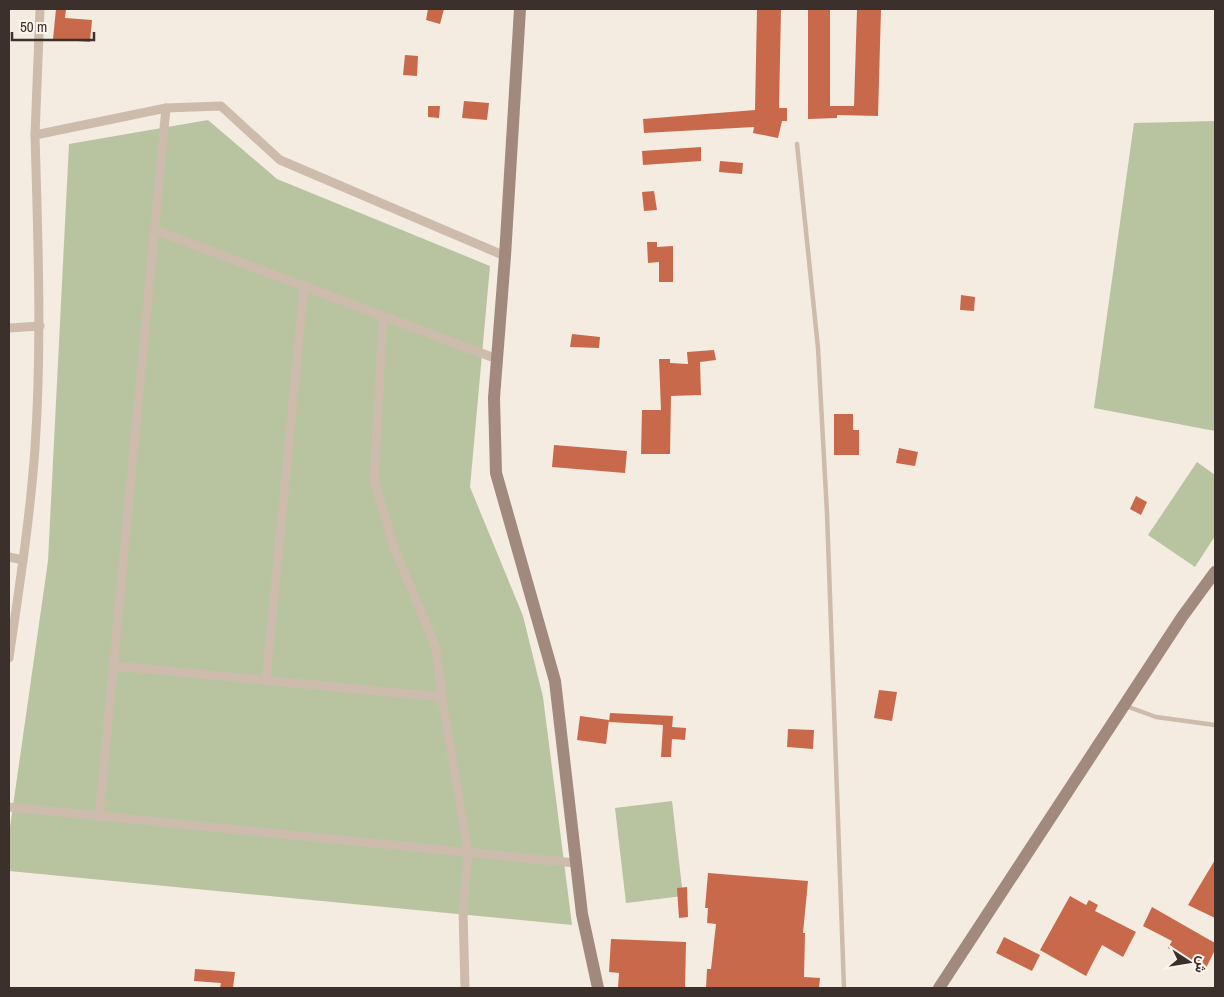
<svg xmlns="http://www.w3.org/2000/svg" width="1224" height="997" viewBox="0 0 1224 997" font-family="'Archivo Narrow',Vazirmatn,sans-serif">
  <rect width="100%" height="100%" fill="#f4ebe1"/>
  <g fill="#b8c4a0">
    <path d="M208,120L277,179L490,266L470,487L523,616L543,697L572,925L9,871V834L48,561L69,144Z"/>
    <path d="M1215,121V431L1094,408L1134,123Z"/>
    <path d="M1197,462L1215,475V536L1195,567L1148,535Z"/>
    <path d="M672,801L683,896L626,903L615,808Z"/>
  </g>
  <g fill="#c8694b">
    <path d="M56,9H66L65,18L92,20L90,42L53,39Z"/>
    <path d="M428,9H444L440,24L426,20Z"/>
    <path d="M757,9H781L779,108H787V121H782L778,138L753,133L754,127L644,133L643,119L755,110Z"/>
    <path d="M808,9H830V106H854L857,9H881L878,116L837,115V118L808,119Z"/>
    <path d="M405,55L418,56L417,76L403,75Z"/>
    <path d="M464,101L489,103L487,120L462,118Z"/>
    <path d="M428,106H440L439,118L428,117Z"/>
    <path d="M701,147V161L643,165L642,151Z"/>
    <path d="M720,161L743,163L742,174L719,172Z"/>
    <path d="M654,191L657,210L644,211L642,192Z"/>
    <path d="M647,242H657V247L673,246V282H659V262L648,263Z"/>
    <path d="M961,295L975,297L974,311L960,310Z"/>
    <path d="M572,334L600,337L599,348L570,347Z"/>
    <path d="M714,350L716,360L700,362L701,395L671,396L670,454H641L642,410H661L659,359H670V363L688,364L687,352Z"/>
    <path d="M834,414H853V430H859V455H834Z"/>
    <path d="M554,445L627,451L625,473L552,467Z"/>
    <path d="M899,448L918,452L915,466L896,463Z"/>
    <path d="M1136,496L1147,502L1141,515L1130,509Z"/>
    <path d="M879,690L897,692L892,721L874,718Z"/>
    <path d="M610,713L673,716L672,727L686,728L685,740L672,739L671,757H661L663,725L609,722Z"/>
    <path d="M580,716L609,720L606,744L577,740Z"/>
    <path d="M788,729L814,730L813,749L787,747Z"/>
    <path d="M1215,860V918L1188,905Z"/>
    <path d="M708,873L808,881L803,933H805L804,977L820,978L819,988H706L707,969H711L716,924L707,923L708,908H705Z"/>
    <path d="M687,887L688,917L679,918L677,888Z"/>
    <path d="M1070,896L1086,905L1089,900L1098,905L1095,911L1136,932L1123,957L1102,945L1086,976L1040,950Z"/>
    <path d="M1152,907L1215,943V950L1206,968L1168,948L1172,941L1143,926Z"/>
    <path d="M1004,937L1040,955L1032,971L996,953Z"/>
    <path d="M611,939L686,942L685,988H618L619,973L609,972Z"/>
    <path d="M195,969L235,972L233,988H220L221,983L194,981Z"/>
  </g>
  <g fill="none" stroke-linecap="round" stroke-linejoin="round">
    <g stroke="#cdbbac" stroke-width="4.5">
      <path d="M797,144L818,348L827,513L844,988"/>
      <path d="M1126,706L1156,717L1215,725"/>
    </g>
    <g stroke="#cdbbac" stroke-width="9">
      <path d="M35,135L40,9"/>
      <path d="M155,230L497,359"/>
      <path d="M383,316L374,480L394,547L436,648L442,697L468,852L463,911L465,988"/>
      <path d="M9,328L40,326"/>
      <path d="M9,557L23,560"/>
      <path d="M9,658C19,589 30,519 35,448C42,344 38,239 35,135L166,108L221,106L280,160L505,256"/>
      <path d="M115,666L442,697"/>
      <path d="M266,681L304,286"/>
      <path d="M9,807L575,863"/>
      <path d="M99,817L166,108"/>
    </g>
    <g stroke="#a18a7d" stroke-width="12">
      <path d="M520,9L505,256L494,398L496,473L555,681L582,914L598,988"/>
      <path d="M939,988L1182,617L1215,572"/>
    </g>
  </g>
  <rect width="1224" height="997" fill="none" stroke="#3b302b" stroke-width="20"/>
  <g transform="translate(1189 962) rotate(102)" stroke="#fbf5ee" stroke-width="4" paint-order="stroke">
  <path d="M0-4L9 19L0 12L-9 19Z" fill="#3b302b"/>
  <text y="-8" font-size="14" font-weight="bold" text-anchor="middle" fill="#3b302b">ش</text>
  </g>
  <path d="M12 32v8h82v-8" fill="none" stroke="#3b302b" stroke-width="2.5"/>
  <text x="20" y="32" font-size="15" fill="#3b302b" stroke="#fbf5ee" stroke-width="4" paint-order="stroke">50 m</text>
</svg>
